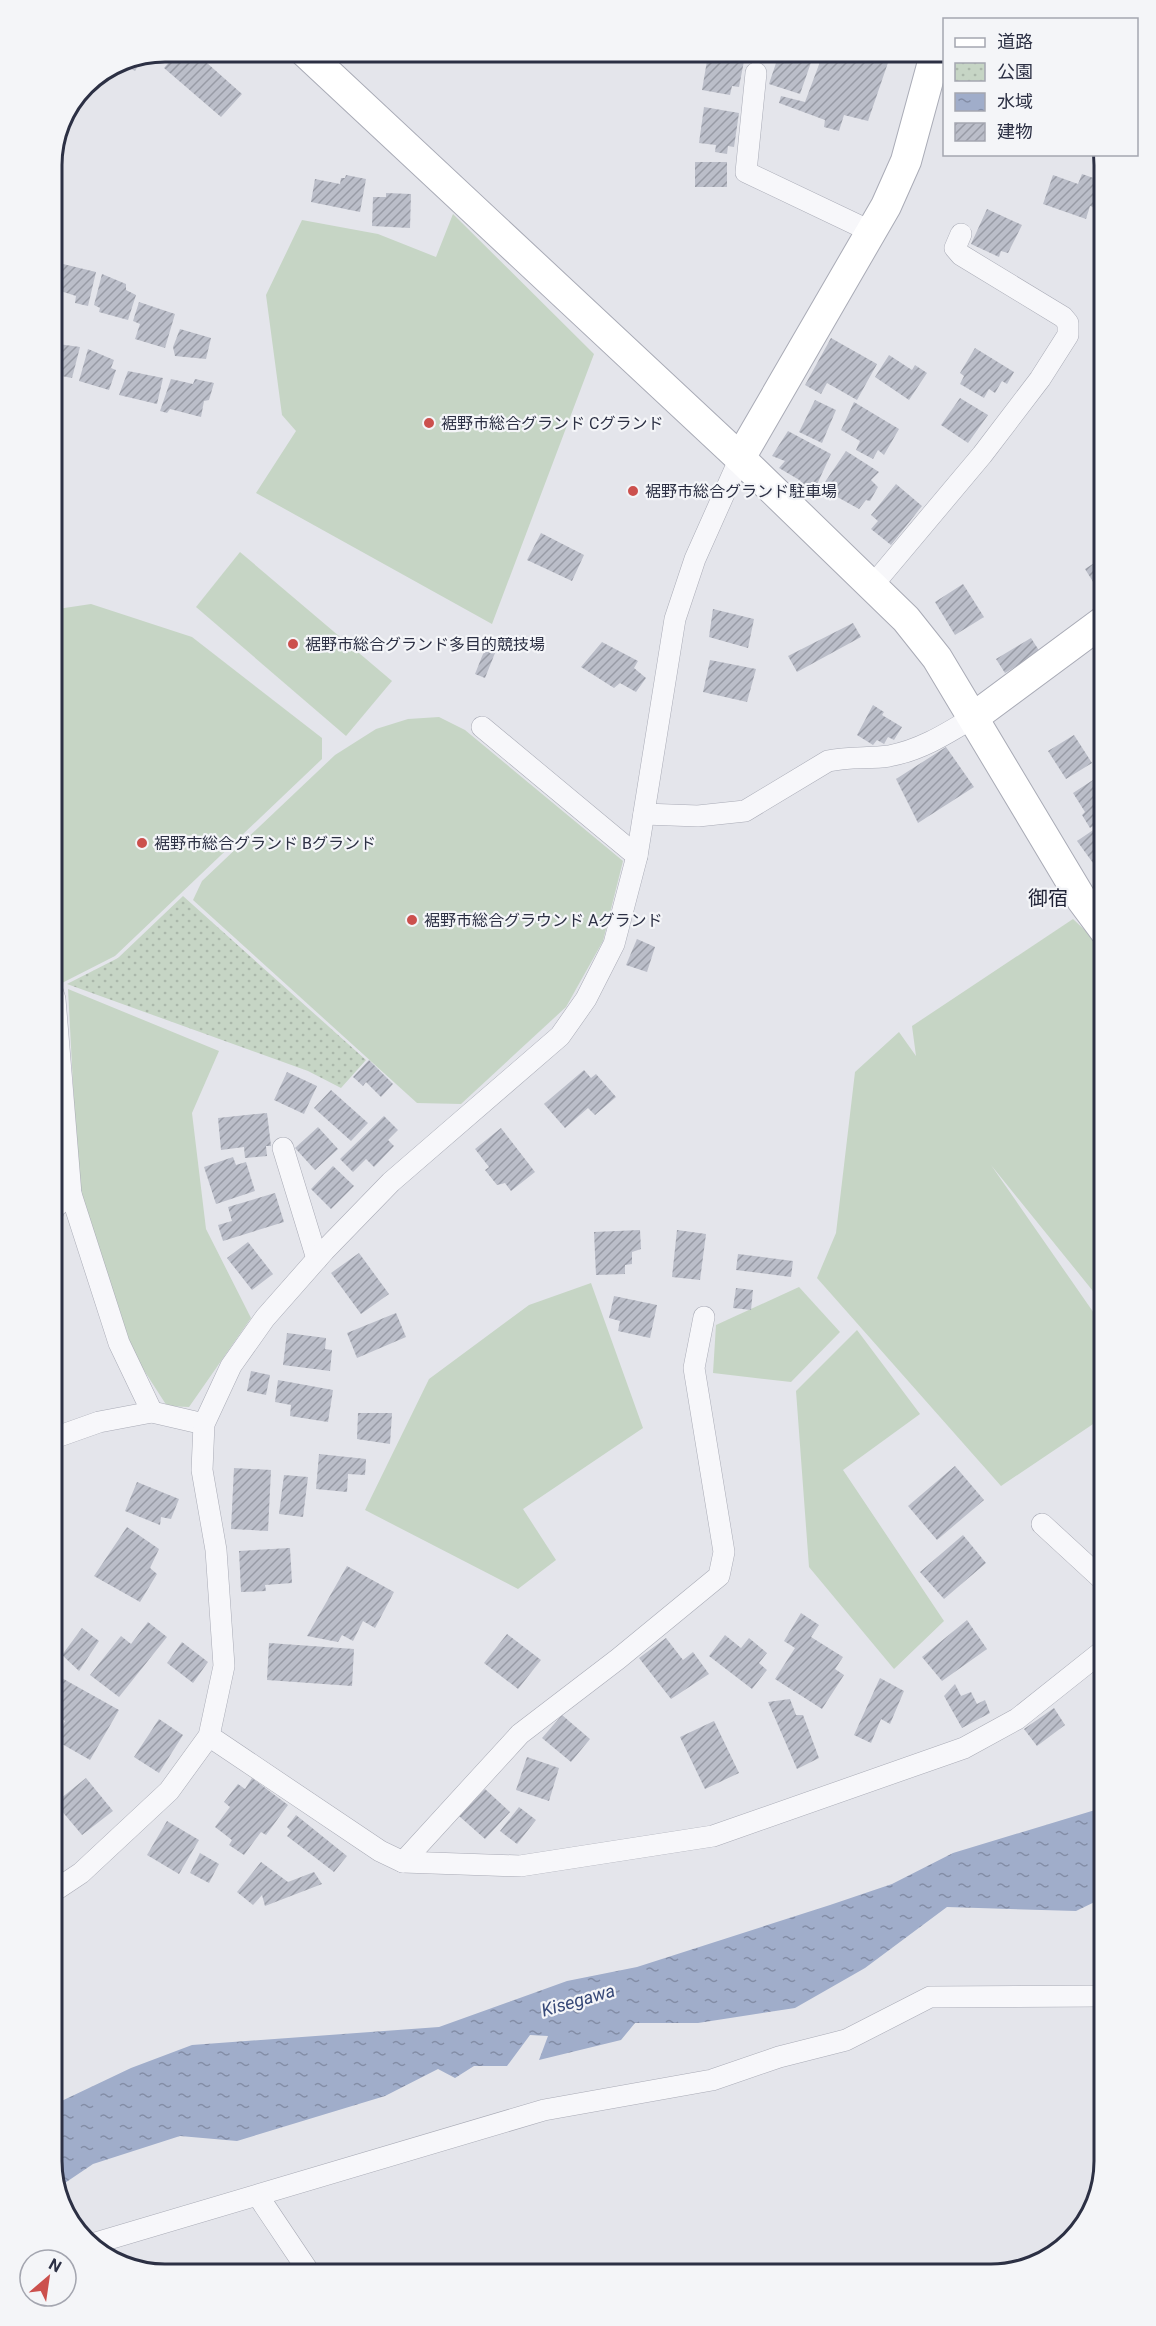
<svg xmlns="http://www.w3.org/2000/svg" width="1156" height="2326" viewBox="0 0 1156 2326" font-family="Roboto,'Noto Sans JP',sans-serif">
  <defs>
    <pattern id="park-dots" width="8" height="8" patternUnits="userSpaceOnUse" patternTransform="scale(1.5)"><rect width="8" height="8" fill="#c6d5c5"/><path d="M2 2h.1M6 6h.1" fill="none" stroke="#aab7aa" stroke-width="1.8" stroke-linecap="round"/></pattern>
    <pattern id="water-ripples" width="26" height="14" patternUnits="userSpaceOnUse" patternTransform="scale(1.5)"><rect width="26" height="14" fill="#a0adca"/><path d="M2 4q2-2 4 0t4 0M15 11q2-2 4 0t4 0" fill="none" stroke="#838da6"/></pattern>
    <pattern id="building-hatch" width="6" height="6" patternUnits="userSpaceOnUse" patternTransform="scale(1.5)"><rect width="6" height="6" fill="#bbbec9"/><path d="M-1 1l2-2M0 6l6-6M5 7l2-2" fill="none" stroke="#989ba5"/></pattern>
  </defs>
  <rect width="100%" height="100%" fill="#e4e5eb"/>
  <g fill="#c6d5c5">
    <path d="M453,214L594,354L492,624L256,493L296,431L282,415L266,295L302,220L378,234L436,257Z"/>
    <path d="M240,552L392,681L346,736L196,607Z"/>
    <path d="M91,604L192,637L322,738V759L115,956L62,983L51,928V610Z"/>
    <path d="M439,717L465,730L623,861L603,941L566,1007L461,1104L417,1103L193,900L202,881L335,755L376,729L408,719Z"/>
    <path d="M1073,919L1105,949V1306L991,1165L1105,1329V1416L1001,1486L817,1278L836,1233L855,1072L899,1032L916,1056L912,1026Z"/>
    <path d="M68,989L219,1051L192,1113L206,1229L251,1318L189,1407L167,1406L127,1344L79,1199Z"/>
    <path d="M591,1283L643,1428L523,1509L556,1560L518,1589L365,1510L429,1379L529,1305Z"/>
    <path d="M799,1287L840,1332L791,1382L713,1373L716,1325Z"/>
    <path d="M857,1330L920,1414L843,1470L944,1621L894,1669L809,1567L796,1391Z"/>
  </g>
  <path fill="url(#park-dots)" d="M183,896L366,1060L341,1088L308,1071L67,984L118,958Z"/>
  <path fill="url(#water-ripples)" d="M1105,1807V1897L1076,1911L947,1907L865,1968L795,2008L698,2023H635L621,2040L539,2060L548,2036L530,2035L507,2066H474L455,2078L438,2069L385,2096L237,2141L180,2136L93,2164L56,2189L51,2161V2106L131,2068L192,2045L439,2027L567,1981L637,1967L830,1905L892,1884L953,1853Z"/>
  <g fill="url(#building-hatch)">
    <path d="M179,51H218L207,63L242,94L221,117L164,68Z"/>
    <path d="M780,51H815L800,94L769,84Z"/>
    <path d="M824,51H892L868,121L844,115L839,131L824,127L825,120L779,103L781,96L805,102Z"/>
    <path d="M144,55L135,71L118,62L122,60Z"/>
    <path d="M708,55L744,61L739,87L732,86L730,95L702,90Z"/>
    <path d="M704,107L739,113L734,147L728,146L727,154L715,152L716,145L699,143Z"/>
    <rect x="695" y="162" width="32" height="25"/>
    <path d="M1082,174L1105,182V199L1099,209L1090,206L1086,219L1043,204L1053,175L1078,184Z"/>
    <path d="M346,175L366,179L360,212L311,202L315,179L340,184L341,178H345Z"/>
    <path d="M386,193L411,194L410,228L372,226L373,197H386Z"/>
    <path d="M987,209L1022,225L1008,253L1001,251L999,257L971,244Z"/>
    <path d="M59,263L96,272L88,306L75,303L76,296L51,288Z"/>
    <path d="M102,274L126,284V290L136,295L128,320L99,312L100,308L94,305Z"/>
    <path d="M139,302L175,314L165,348L135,339L140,324L133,321Z"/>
    <path d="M180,329L211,338L206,359L175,356L173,347Z"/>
    <path d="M831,338L877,364L857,400L827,383L821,394L805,385Z"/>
    <path d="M51,343L80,347L72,378L51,374Z"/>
    <path d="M975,348L1014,372L1007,384L1002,381L995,393L989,389L984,398L960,384L964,376L960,373Z"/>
    <path d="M88,349L114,360L111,368L116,370L109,390L79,381Z"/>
    <path d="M889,355L912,370L915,365L927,373L909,400L875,377Z"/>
    <path d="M128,371L163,378L157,404L119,395Z"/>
    <path d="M171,379L193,384L195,379L214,383L209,400L204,401L201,417L170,409L167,413L160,411Z"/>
    <path d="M960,398L988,415L968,443L941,425Z"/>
    <path d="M815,400L836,410L822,443L799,432Z"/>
    <path d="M854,402L899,429L884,455L878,450L873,459L856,450L860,441L841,430Z"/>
    <path d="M788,431L831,454L813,493L797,486L801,481L779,468L785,461L772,456Z"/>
    <path d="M846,451L879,472L871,480L878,487L870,501L866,500L859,509L821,488Z"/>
    <path d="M896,484L922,506L891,545L871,529L878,521L871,515Z"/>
    <path d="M541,533L584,555L572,581L527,560Z"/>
    <path d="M1105,556V594L1102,596L1085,569Z"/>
    <path d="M963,584L984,617L955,635L935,602Z"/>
    <path d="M713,609L754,619L748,648L709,637Z"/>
    <path d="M853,623L861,637L797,672L788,656Z"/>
    <path d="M1031,638L1040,652L1005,673L996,659Z"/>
    <path d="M602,642L638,661L634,668L646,678L636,692L620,683L614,688L581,667Z"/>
    <path d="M487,644L497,648L485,678L475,674Z"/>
    <path d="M710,660L756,669L747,702L703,692Z"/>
    <path d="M873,705L884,712L882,715L902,727L894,740L888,737L884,744L877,740L873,745L857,735Z"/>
    <path d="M1074,735L1092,763L1066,779L1048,751Z"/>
    <path d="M946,747L974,787L918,823L896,779Z"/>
    <path d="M1096,778L1105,793V819L1090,828L1082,815L1085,812L1073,793Z"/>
    <path d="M1105,822V871L1101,874L1077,841Z"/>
    <path d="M637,939L655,947L647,972L626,965Z"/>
    <path d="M369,1060L393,1084L381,1097L366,1082L363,1086L353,1077Z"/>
    <path d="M584,1070L591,1078L596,1074L616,1097L595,1115L588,1108L565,1128L544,1104Z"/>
    <path d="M287,1072L317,1086L304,1114L274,1100Z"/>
    <path d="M331,1090L368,1123L351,1141L314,1108Z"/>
    <path d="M267,1113L271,1146H266L267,1156L245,1158L244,1147L221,1150L218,1118Z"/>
    <path d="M384,1116L398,1130L388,1140L394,1146L374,1167L366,1159L353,1172L340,1159Z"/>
    <path d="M318,1127L338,1149L315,1170L295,1148Z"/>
    <path d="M501,1128L535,1172L511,1191L505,1183L497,1185L485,1170L489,1167L475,1149Z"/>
    <path d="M233,1157L236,1165L246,1162L255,1191L216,1204L204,1167Z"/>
    <path d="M333,1166L354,1186L331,1209L311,1189Z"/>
    <path d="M275,1193L284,1222L223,1241L218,1225L232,1221L228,1207Z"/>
    <path d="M640,1230L641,1249L632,1252V1264L625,1265V1274L596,1275L594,1232Z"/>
    <path d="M677,1230L706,1234L700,1280L672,1277Z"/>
    <path d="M248,1242L273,1274L252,1290L227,1258Z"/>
    <path d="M359,1253L389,1294L361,1314L331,1273Z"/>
    <path d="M738,1254L793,1261L791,1277L736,1270Z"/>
    <path d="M736,1288L753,1290L751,1310L733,1308Z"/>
    <path d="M614,1296L657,1305L650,1338L618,1331L620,1321L609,1318Z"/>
    <path d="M396,1313L406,1337L357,1358L347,1333Z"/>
    <path d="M287,1333L326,1338L325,1349L332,1350L330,1371L283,1365Z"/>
    <path d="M251,1371L270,1375L266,1395L247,1391Z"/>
    <path d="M278,1380L333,1390L328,1422L290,1416L291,1405L275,1402Z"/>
    <path d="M358,1413H392L390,1444L357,1439Z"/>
    <path d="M319,1454L366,1459L365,1475L348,1474L347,1492L316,1489Z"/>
    <path d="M955,1466L984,1500L937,1540L908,1506Z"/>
    <path d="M234,1468L271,1470L268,1531L231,1529Z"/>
    <path d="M284,1475L308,1477L303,1517L279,1514Z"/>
    <path d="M137,1482L179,1499L171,1519L161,1517L160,1525L125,1511Z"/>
    <path d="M127,1527L159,1549L150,1568L157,1574L140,1602L94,1576Z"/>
    <path d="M963,1535L986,1563L944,1599L920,1572Z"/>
    <path d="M290,1548L292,1583L265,1585L266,1591L241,1592L239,1551Z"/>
    <path d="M347,1566L394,1592L375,1628L363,1621L353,1641L342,1635L338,1642L307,1636Z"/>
    <path d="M801,1613L819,1625L811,1637L843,1657L835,1669L844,1675L822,1709L775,1679L795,1648L784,1641Z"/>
    <path d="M967,1620L987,1649L942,1681L922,1657Z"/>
    <path d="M148,1622L167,1637L119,1697L90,1675L121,1636L131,1644Z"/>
    <path d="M82,1628L99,1641L79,1671L62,1655Z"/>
    <path d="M507,1634L541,1660L518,1689L484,1663Z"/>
    <path d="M725,1635L741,1648L749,1638L767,1653L759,1663L767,1670L752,1689L709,1656Z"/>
    <path d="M666,1638L683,1660L693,1652L709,1674L671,1699L639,1658Z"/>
    <path d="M182,1642L208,1662L193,1683L167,1663Z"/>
    <path d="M269,1643L354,1649L352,1686L267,1680Z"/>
    <path d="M60,1677L119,1710L90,1760L55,1740L65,1721L51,1713V1692Z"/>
    <path d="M880,1678L904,1691L890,1724L881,1719L871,1743L854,1735Z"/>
    <path d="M955,1684L961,1696L971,1692L977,1704L985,1700L990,1713L962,1728L944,1696Z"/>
    <path d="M1105,1684V1706L1096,1690Z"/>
    <path d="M790,1699L796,1715H803L819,1758L797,1769L768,1702Z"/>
    <path d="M1054,1708L1065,1725L1037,1746L1024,1729Z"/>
    <path d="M562,1715L590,1739L571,1762L542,1738Z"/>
    <path d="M159,1719L183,1735L159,1773L134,1757Z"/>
    <path d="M714,1721L739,1773L705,1789L680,1737Z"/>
    <path d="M527,1757L559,1768L549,1801L516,1790Z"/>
    <path d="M86,1778L113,1811L82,1835L55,1803Z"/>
    <path d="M252,1778L288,1805L266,1835L261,1832L244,1855L229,1845L232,1840L215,1827L230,1807L224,1802L238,1784L245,1789Z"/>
    <path d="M485,1789L510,1812L485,1839L459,1816Z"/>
    <path d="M519,1807L536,1820L517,1844L500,1831Z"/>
    <path d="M296,1815L347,1856L334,1872L287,1836L291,1831L287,1827Z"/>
    <path d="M167,1821L199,1840L179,1874L147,1855Z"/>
    <path d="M200,1853L219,1864L209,1883L190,1873Z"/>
    <path d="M261,1862L288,1882L314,1872L322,1884L265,1906L262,1895L253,1905L237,1892Z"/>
  </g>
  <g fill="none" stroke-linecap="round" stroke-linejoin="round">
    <g stroke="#a9abb6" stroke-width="22">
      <g id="street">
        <path d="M756,73L746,172L872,232"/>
        <path d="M872,586L982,455L1040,379L1068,335V323L1063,317L961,255L955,248L961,234"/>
        <path d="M482,727L637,856"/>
        <path d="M644,814L698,816L745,811L828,761C849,756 869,759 889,756C921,750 946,734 974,717"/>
        <path d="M51,987L55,999L71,1194L119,1343L152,1412"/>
        <path d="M283,1148L317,1259"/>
        <path d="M51,1219L54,1208L71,1194"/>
        <path d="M51,1439L99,1422L152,1412L204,1424"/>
        <path d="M1042,1524L1105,1582"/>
        <path d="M209,1736L380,1851L403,1862L520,1866L713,1836L964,1748L1017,1719L1105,1649"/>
        <path d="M403,1862L520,1734L618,1659L719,1576L724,1552L694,1368L704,1317"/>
        <path d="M51,1893L81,1873L169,1791L209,1736L224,1666L216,1550L202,1470L204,1424L231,1366L265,1318L324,1251L391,1182L560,1036L586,999L614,944L637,856L675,619L695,559L740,458"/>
        <path d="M258,2196L311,2275"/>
        <path d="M92,2244L544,2110L712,2080L779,2057L846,2040L930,1997L1105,1996"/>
      </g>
    </g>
    <g stroke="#a9abb6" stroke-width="32">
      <g id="secondary">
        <path d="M304,51L740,458L906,619L937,658L1082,900L1105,931"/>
        <path d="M740,458L886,206L906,161L936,51"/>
        <path d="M974,717L1105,620"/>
      </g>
    </g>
    <use href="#street" stroke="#f7f7fa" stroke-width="21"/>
    <use href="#secondary" stroke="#fff" stroke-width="30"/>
  </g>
  <g fill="#cc504d" stroke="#f4f5f8" stroke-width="2">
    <circle cx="429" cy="423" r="6"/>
    <circle cx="633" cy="491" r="6"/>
    <circle cx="293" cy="644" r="6"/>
    <circle cx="142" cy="843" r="6"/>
    <circle cx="412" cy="920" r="6"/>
  </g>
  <g text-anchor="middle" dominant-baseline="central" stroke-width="4.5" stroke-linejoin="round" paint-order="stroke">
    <g font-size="16" fill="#2c3044" stroke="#f4f5f8" text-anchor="start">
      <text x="441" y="423">裾野市総合グランド Cグランド</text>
      <text x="645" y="491">裾野市総合グランド駐車場</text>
      <text x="305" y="644">裾野市総合グランド多目的競技場</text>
      <text x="154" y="843">裾野市総合グランド Bグランド</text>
      <text x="424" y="920">裾野市総合グラウンド Aグランド</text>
    </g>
    <g font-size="18" font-style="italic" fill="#364877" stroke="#f4f5f8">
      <text transform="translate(578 2000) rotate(-16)">Kisegawa</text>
    </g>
    <g font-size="20" fill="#1e2135" stroke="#f4f5f8">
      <text x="1048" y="898">御宿</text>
    </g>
  </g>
  <path d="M0 0H1156V2326H0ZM165 62H991A103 103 0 0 1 1094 165V2161A103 103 0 0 1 991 2264H165A103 103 0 0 1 62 2161V165A103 103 0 0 1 165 62Z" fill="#f4f5f8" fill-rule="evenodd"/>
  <path fill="none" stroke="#2c3044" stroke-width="3" d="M165 62H991A103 103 0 0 1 1094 165V2161A103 103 0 0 1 991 2264H165A103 103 0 0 1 62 2161V165A103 103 0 0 1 165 62Z"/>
  <rect x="943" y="18" width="195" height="138" fill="#f4f5f8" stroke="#a4a6b0" stroke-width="1.5"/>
  <rect x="955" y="38" width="30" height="9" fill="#ffffff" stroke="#a4a6b0" stroke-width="1.5"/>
  <text x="997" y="48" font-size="18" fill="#2c3044">道路</text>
  <rect x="955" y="63" width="30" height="18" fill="url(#park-dots)" stroke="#a4a6b0" stroke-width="1.5"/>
  <text x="997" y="78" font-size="18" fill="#2c3044">公園</text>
  <rect x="955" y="93" width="30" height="18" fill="url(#water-ripples)" stroke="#a4a6b0" stroke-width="1.5"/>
  <text x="997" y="108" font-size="18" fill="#2c3044">水域</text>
  <rect x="955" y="123" width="30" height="18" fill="url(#building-hatch)" stroke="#a4a6b0" stroke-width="1.5"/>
  <text x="997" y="138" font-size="18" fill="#2c3044">建物</text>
  <g transform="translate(48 2278) rotate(29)"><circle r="28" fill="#f4f5f8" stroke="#a4a6b0" stroke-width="1.5"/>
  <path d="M0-4.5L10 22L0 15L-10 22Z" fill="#cc504d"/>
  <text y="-9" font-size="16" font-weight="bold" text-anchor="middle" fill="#2c3044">N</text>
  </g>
</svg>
